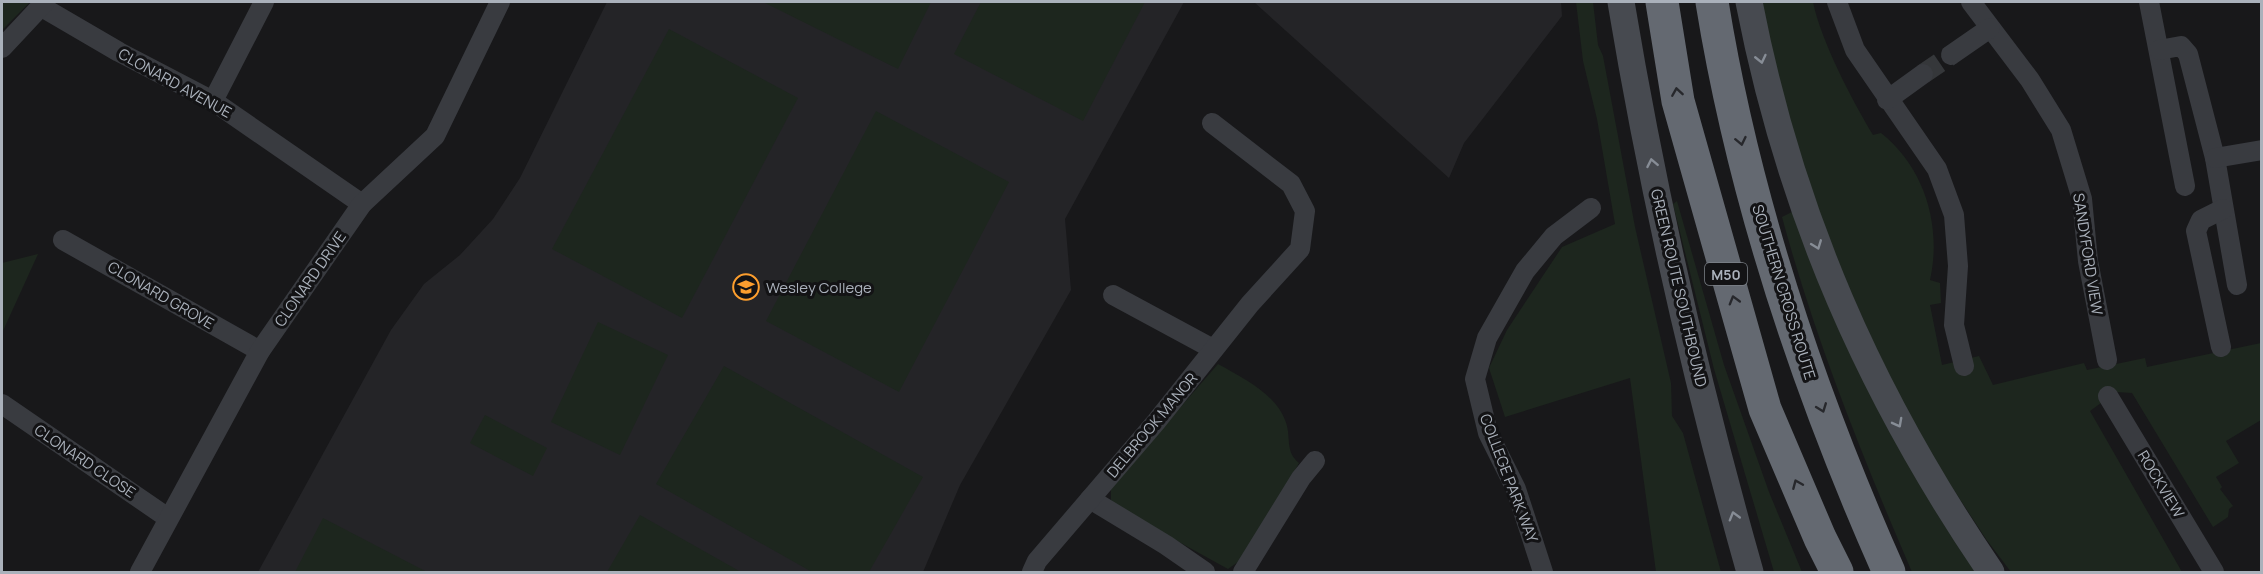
<svg xmlns="http://www.w3.org/2000/svg" width="2263" height="574" viewBox="0 0 2263 574" font-family="Manrope,sans-serif">
  <rect width="100%" height="100%" fill="#18181a"/>
  <g fill="#242427">
    <path d="M607,2H1184L1065,219L1071,290L960,485L923,572H258L391,330L424,284L460,255L493,219L520,178Z"/>
    <path d="M1254,2H1561L1562,16L1464,143L1449,178Z"/>
  </g>
  <g fill="#1d261e">
    <path d="M2,2H30L2,30Z"/>
    <path d="M763,2H931L898,69Z"/>
    <path d="M981,2H1145L1083,121L954,54Z"/>
    <path d="M1576,2H1593L1598,45L1603,56L1635,227L1671,383L1672,416L1683,433L1721,572H1656L1630,378L1505,417L1489,368L1507,330L1562,247L1615,224L1597,119L1583,61Z"/>
    <path d="M1758,2H1813C1821,41 1852,100 1873,135L1881,133C1925,168 1942,226 1930,280L1940,283L1941,303L1930,305L1942,365L1979,356L1993,385L2084,363L2087,370L2145,358L2147,367L2261,343V420L2226,441L2239,463L2216,477L2222,487L2220,489L2233,506L2229,509L2228,517L2213,527L2132,393L2116,392L2090,411L2182,572H2011L1986,539L1908,420L1814,209Z"/>
    <path d="M669,29L798,98L682,318L552,249Z"/>
    <path d="M876,111L1009,182L899,392L766,321Z"/>
    <path d="M1677,201L1724,365L1769,492L1802,572H1774L1714,369L1673,204Z"/>
    <path d="M1794,211L1977,572H1912C1862,456 1815,339 1782,217Z"/>
    <path d="M38,254L2,333V263Z"/>
    <path d="M598,322L668,355L620,455L551,422Z"/>
    <path d="M1218,364C1241,377 1275,393 1285,420C1292,436 1284,451 1299,463L1248,555L1228,569L1121,510L1111,500V487Z"/>
    <path d="M724,366L923,477L869,572H812L656,484Z"/>
    <path d="M485,415L547,448L533,476L470,443Z"/>
    <path d="M640,515L741,572H607Z"/>
    <path d="M323,518L427,572H295Z"/>
  </g>
  <g fill="none" stroke-linecap="round" stroke-linejoin="round">
    <path stroke="#35373a" stroke-width="20" stroke-dasharray="20 10" stroke-linecap="butt" d="M1923,74L1951,55"/>
    <g stroke="#393b40" stroke-width="20">
      <path d="M1837,2L1855,50L1937,169L1954,215L1958,266L1954,325L1964,366"/>
      <path d="M1971,2L2030,80L2061,130L2082,199L2088,261L2107,360"/>
      <path d="M2149,2L2185,186"/>
      <path d="M42,7L119,52L213,101L362,204"/>
      <path d="M2,48L45,2"/>
      <path d="M2159,50L2181,46L2188,54L2215,158L2237,285"/>
      <path d="M1951,55L1990,28"/>
      <path d="M1887,100L1923,74"/>
      <path d="M213,101L264,2"/>
      <path d="M2215,158L2262,150"/>
      <path d="M63,240L260,351"/>
      <path d="M1113,295L1213,349"/>
      <path d="M2221,347L2196,231L2201,220L2223,209"/>
      <path d="M2108,396L2214,572"/>
      <path d="M2,404L168,518"/>
      <path d="M1090,499L1166,545L1205,572"/>
      <path d="M140,572L260,351L362,204L435,136L500,2"/>
      <path d="M1032,572L1037,561L1156,422L1250,304L1300,249L1305,211L1291,184L1212,123"/>
      <path d="M1243,572L1301,478L1315,461"/>
      <path d="M1543,572L1516,489L1488,433L1475,379L1487,338L1525,271L1554,236L1591,208"/>
    </g>
    <g stroke="#474a50" stroke-width="27">
      <path d="M1621,2C1653,194 1697,385 1750,572"/>
      <path d="M1749,2C1790,213 1870,395 1991,572"/>
    </g>
    <g stroke="#646971" stroke-width="33">
      <path d="M1662,2L1678,101L1765,409L1820,538L1837,572"/>
      <path d="M1712,2C1744,199 1808,390 1889,572"/>
    </g>
  </g>
  <defs><path id="oneway-chevron" d="M-2-3.5L2.5 0L-2 3.5" fill="none" stroke-width="1.6" stroke-linecap="round" stroke-linejoin="round" transform="scale(1.5)"/></defs>
  <g stroke="#878d96">
    <use href="#oneway-chevron" transform="translate(1761 59) rotate(77)"/>
    <use href="#oneway-chevron" transform="translate(1652 163) rotate(-101)"/>
    <use href="#oneway-chevron" transform="translate(1817 245) rotate(69)"/>
    <use href="#oneway-chevron" transform="translate(1898 423) rotate(62)"/>
    <use href="#oneway-chevron" transform="translate(1734 516) rotate(-106)"/>
  </g>
  <g stroke="#27282c">
    <use href="#oneway-chevron" transform="translate(1677 92) rotate(-99)"/>
    <use href="#oneway-chevron" transform="translate(1741 141) rotate(78)"/>
    <use href="#oneway-chevron" transform="translate(1734 300) rotate(-106)"/>
    <use href="#oneway-chevron" transform="translate(1822 408) rotate(69)"/>
    <use href="#oneway-chevron" transform="translate(1797 484) rotate(-113)"/>
  </g>
  <defs>
    <g id="school-ring" transform="scale(1.35)"><circle r="9.5" fill="#131315" stroke="#fc9e2e" stroke-width="1.5"/><path d="M0-5L7-2L0 1L-7-2ZM-4 1L0 2.5L4 1V4Q0 6-4 4Z" fill="#fc9e2e"/></g>
  </defs>
  <g fill-rule="evenodd">
    <use href="#school-ring" x="746" y="287"/>
  </g>
  <g text-anchor="middle" dominant-baseline="central" stroke-width="6" stroke-linejoin="round" paint-order="stroke">
    <rect fill="#131315" stroke="#7d8289" stroke-width="1.5" x="1705" y="263" width="42" height="22" rx="4.5"/>
    <g font-size="14" font-weight="bold" fill="#aab1bb">
      <text x="1726" y="274">M50</text>
    </g>
    <g font-size="15" fill="#aab1bb" stroke="#131315">
      <text transform="translate(175 83) rotate(29)">CLONARD AVENUE</text>
      <text transform="translate(2088 254) rotate(81)">SANDYFORD VIEW</text>
      <text transform="translate(310 279) rotate(-55)">CLONARD DRIVE</text>
      <text transform="translate(1679 288) rotate(77)">GREEN ROUTE SOUTHBOUND</text>
      <text transform="translate(1784 292) rotate(73)">SOUTHERN CROSS ROUTE</text>
      <text transform="translate(161 295) rotate(30)">CLONARD GROVE</text>
      <text transform="translate(1152 425) rotate(-50)">DELBROOK MANOR</text>
      <text transform="translate(85 461) rotate(34)">CLONARD CLOSE</text>
      <text transform="translate(1509 478) rotate(69)">COLLEGE PARK WAY</text>
      <text transform="translate(2161 484) rotate(59)">ROCKVIEW</text>
    </g>
    <g font-size="15" fill="#aab1bb" stroke="#131315" text-anchor="start">
      <text x="766" y="287">Wesley College</text>
    </g>
  </g>
  <rect width="2263" height="574" fill="none" stroke="#aab1bb" stroke-width="6"/>
</svg>
